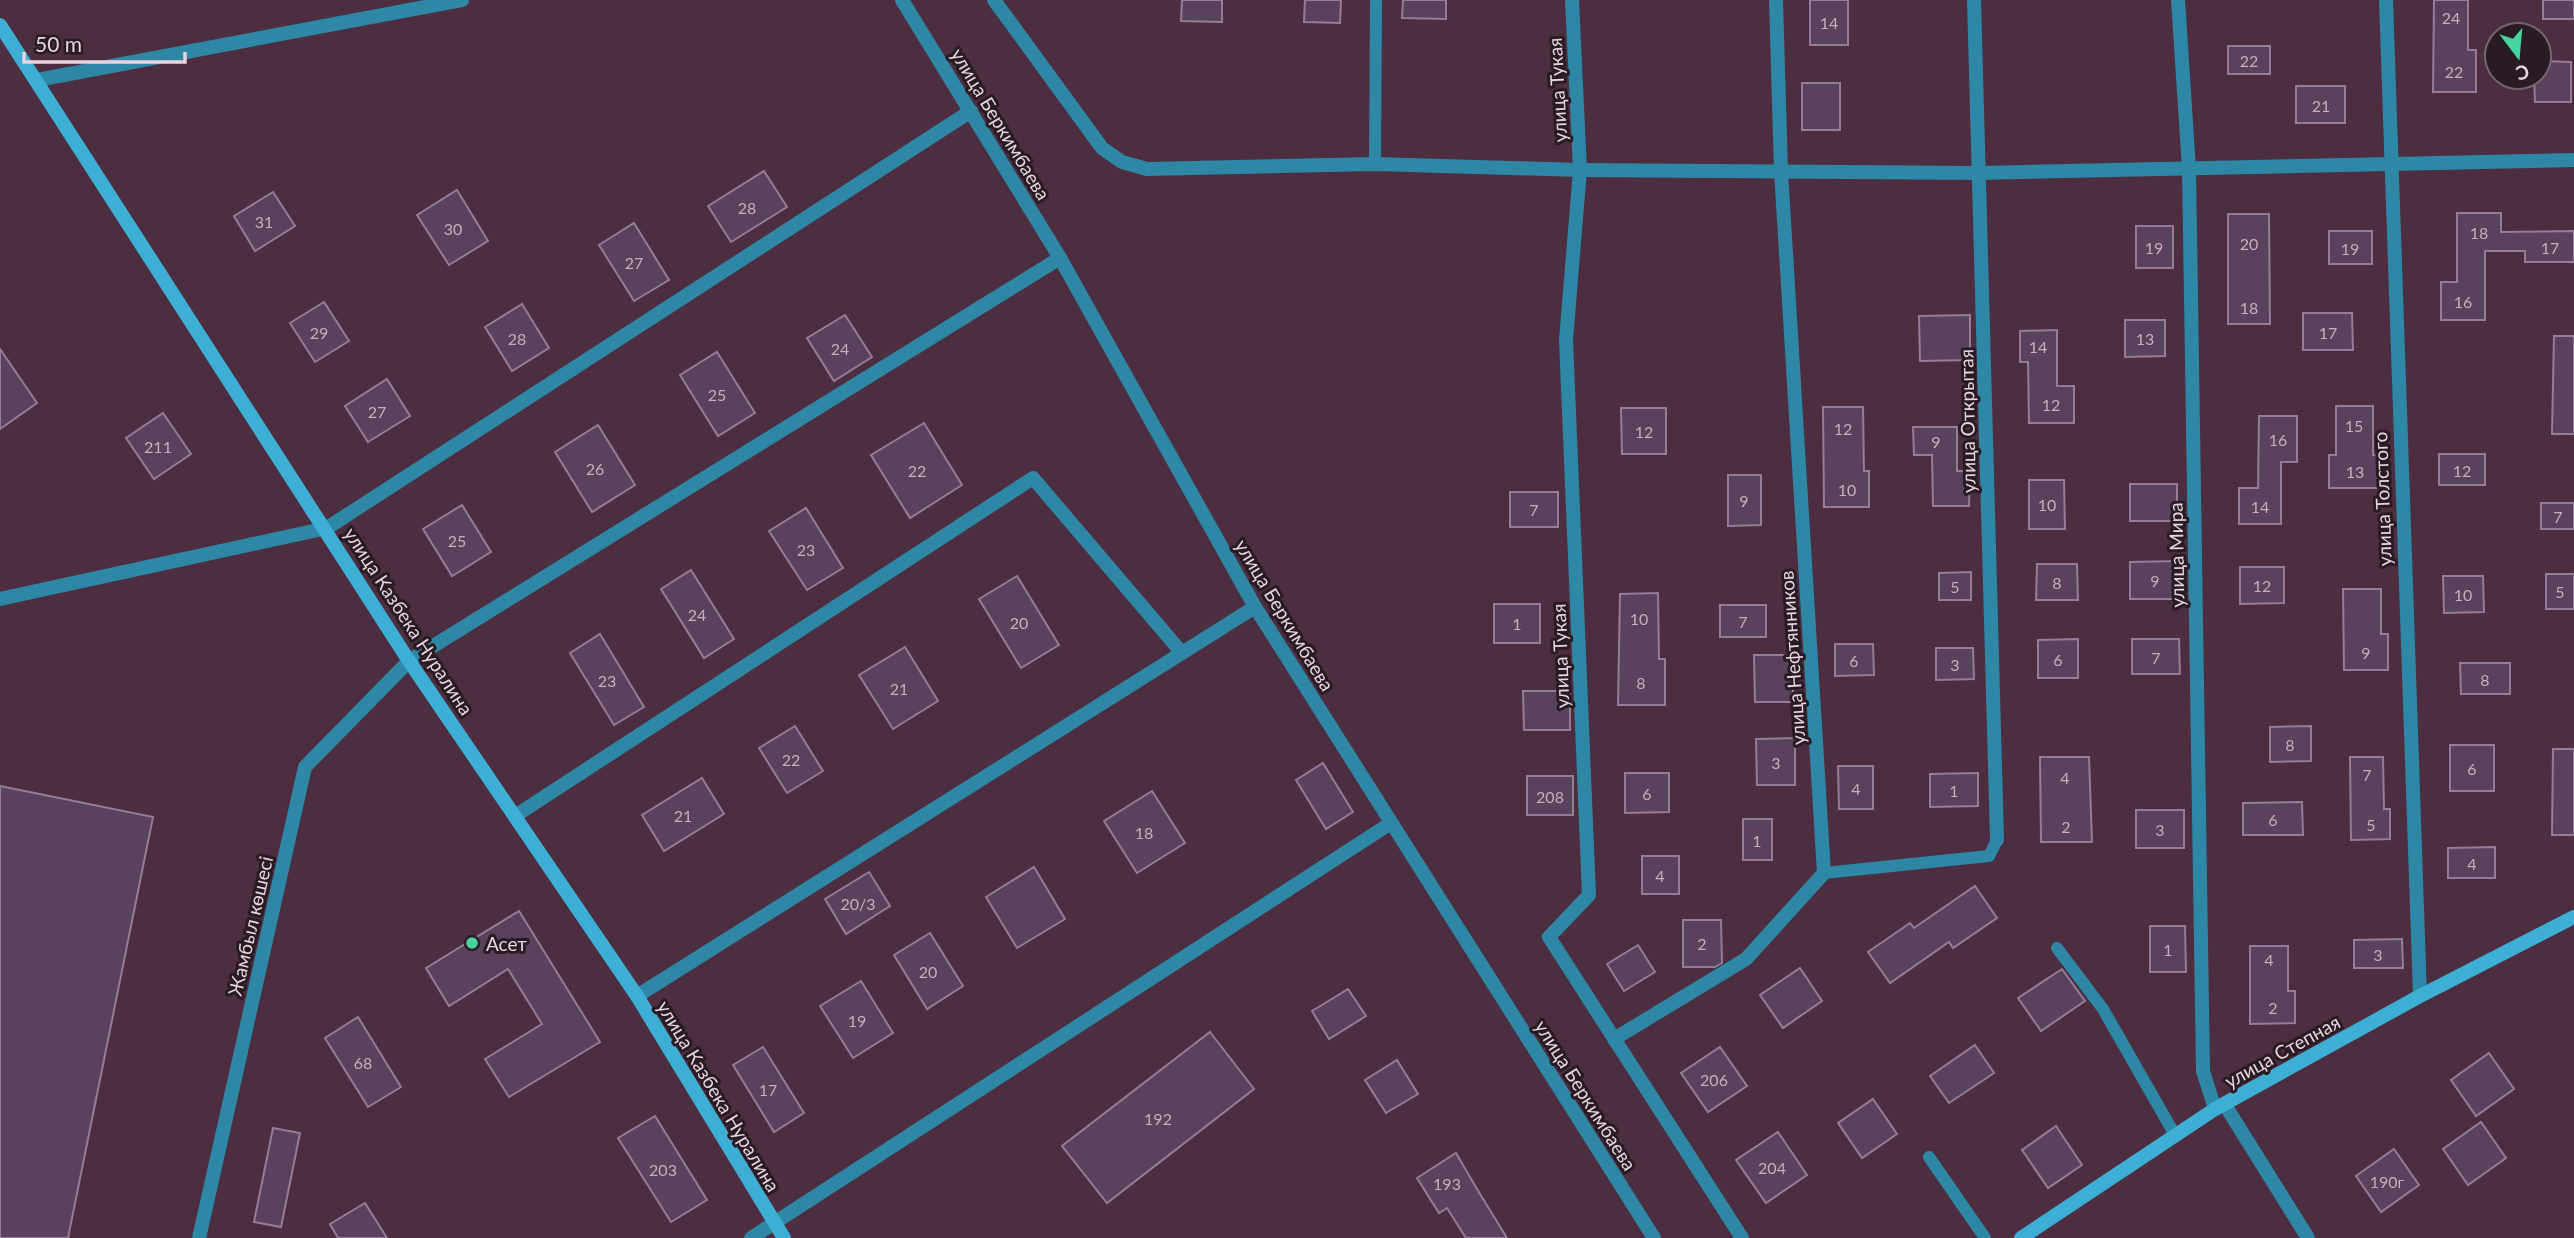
<svg xmlns="http://www.w3.org/2000/svg" width="2574" height="1238" viewBox="0 0 2574 1238" font-family="Lato,sans-serif">
  <rect width="100%" height="100%" fill="#4c2e40"/>
  <g fill="#59425b" stroke="#957c97" stroke-width="2">
    <path d="M1182,0H1222V22L1181,21Z"/>
    <path d="M1305,0H1341L1340,23L1304,22Z"/>
    <path d="M1403,0H1446V19L1402,18Z"/>
    <rect x="1810" y="0" width="38" height="45"/>
    <path d="M2434,0H2468V50H2476V92H2433Z"/>
    <rect x="2543" y="0" width="31" height="19"/>
    <rect x="2228" y="46" width="42" height="28"/>
    <path d="M2539,61L2571,62V102H2535L2534,77H2539Z"/>
    <rect x="1802" y="83" width="38" height="47"/>
    <rect x="2296" y="86" width="49" height="37"/>
    <path d="M764,171L787,207L731,242L708,206Z"/>
    <path d="M457,190L488,241L449,265L417,215Z"/>
    <path d="M273,192L295,226L255,251L234,216Z"/>
    <path d="M2457,213H2501V232L2574,231V262H2525V251H2485V320H2441V282H2457Z"/>
    <path d="M2228,214H2269L2270,324H2228Z"/>
    <path d="M634,223L669,280L634,301L599,245Z"/>
    <rect x="2136" y="226" width="37" height="42"/>
    <rect x="2329" y="231" width="43" height="33"/>
    <path d="M324,302L349,341L315,362L290,323Z"/>
    <path d="M522,304L549,348L512,371L485,327Z"/>
    <path d="M2303,313H2352L2353,350H2303Z"/>
    <path d="M845,315L872,357L834,381L807,338Z"/>
    <path d="M1970,315V360L1920,361L1919,316Z"/>
    <path d="M2125,320H2165V356L2125,357Z"/>
    <path d="M2057,330V386H2074V423H2029L2028,362H2020V331Z"/>
    <path d="M2554,336H2574V434H2552Z"/>
    <path d="M0,349L37,403L0,429Z"/>
    <path d="M717,352L755,413L718,436L680,375Z"/>
    <path d="M387,379L410,416L368,442L345,406Z"/>
    <path d="M2336,406H2373V455H2381L2382,488H2329V455H2336Z"/>
    <path d="M1823,407H1863L1864,471H1869V507H1824Z"/>
    <path d="M1621,408H1666V454H1622Z"/>
    <path d="M163,413L191,454L154,479L126,438Z"/>
    <path d="M2259,416H2297V462H2281V524H2239V488H2258Z"/>
    <path d="M924,423L962,485L910,518L871,455Z"/>
    <path d="M598,425L635,485L592,512L555,452Z"/>
    <path d="M1913,427H1957V471H1970L1969,506H1933L1932,455H1914Z"/>
    <rect x="2439" y="454" width="46" height="31"/>
    <path d="M1728,475H1761V525L1728,526Z"/>
    <path d="M2029,480H2064L2065,529H2029Z"/>
    <rect x="2130" y="484" width="47" height="37"/>
    <rect x="1510" y="492" width="48" height="35"/>
    <rect x="2541" y="503" width="33" height="26"/>
    <path d="M462,505L491,552L452,576L423,529Z"/>
    <path d="M806,508L843,568L807,590L769,531Z"/>
    <path d="M2179,561V599H2130V562Z"/>
    <path d="M2037,564H2077L2078,600H2036Z"/>
    <path d="M2240,567H2284V603L2240,604Z"/>
    <path d="M691,570L734,639L704,658L661,589Z"/>
    <path d="M1971,572V600H1939V573Z"/>
    <rect x="2546" y="574" width="28" height="35"/>
    <path d="M1017,576L1059,645L1021,668L979,599Z"/>
    <path d="M2443,576H2483L2484,612L2444,613Z"/>
    <path d="M2343,589H2381V634H2388V670H2344Z"/>
    <path d="M1658,593L1659,659H1665V705H1618L1620,594Z"/>
    <rect x="1494" y="604" width="46" height="39"/>
    <rect x="1720" y="605" width="46" height="32"/>
    <path d="M600,634L644,707L614,725L570,653Z"/>
    <path d="M2078,639V678H2038V640Z"/>
    <path d="M2132,639H2179L2180,674H2132Z"/>
    <path d="M1835,644H1873L1874,675L1835,676Z"/>
    <path d="M905,647L938,701L893,729L859,675Z"/>
    <path d="M1936,648H1973L1974,679L1936,680Z"/>
    <path d="M1754,655H1793V702H1755Z"/>
    <path d="M2460,663H2510V694H2461Z"/>
    <path d="M1523,691H1570V730H1524Z"/>
    <path d="M795,726L823,771L787,793L759,748Z"/>
    <path d="M2311,726V761L2270,762V727Z"/>
    <path d="M1795,738V785H1757L1756,739Z"/>
    <rect x="2450" y="745" width="44" height="46"/>
    <path d="M2553,749H2574V835H2552Z"/>
    <path d="M2040,757H2089L2092,842H2041Z"/>
    <path d="M2350,757H2383L2384,809H2390V839L2351,840Z"/>
    <path d="M1323,763L1353,812L1326,829L1296,780Z"/>
    <path d="M1838,766H1873V809H1839Z"/>
    <path d="M1625,773H1669V812L1625,813Z"/>
    <path d="M1978,773V806L1930,807V774Z"/>
    <rect x="1527" y="776" width="46" height="39"/>
    <path d="M702,778L724,814L664,851L642,815Z"/>
    <path d="M0,786L153,817L68,1238H0Z"/>
    <path d="M1152,791L1185,843L1137,873L1104,821Z"/>
    <path d="M2302,802L2303,835H2243V803Z"/>
    <rect x="2136" y="810" width="48" height="38"/>
    <rect x="1743" y="819" width="29" height="41"/>
    <path d="M2495,847V878H2448V848Z"/>
    <rect x="1642" y="856" width="37" height="38"/>
    <path d="M1034,867L1065,919L1017,948L986,897Z"/>
    <path d="M869,872L890,906L846,934L825,899Z"/>
    <path d="M1975,886L1997,918L1953,948L1949,942L1890,983L1868,952L1910,923L1914,928Z"/>
    <path d="M519,911L600,1042L509,1097L485,1059L542,1024L508,969L449,1006L426,968Z"/>
    <path d="M1683,920H1721L1722,963L1715,967H1683Z"/>
    <path d="M2150,926H2185L2186,972H2150Z"/>
    <path d="M930,933L963,986L927,1009L894,955Z"/>
    <path d="M2402,939L2403,968H2354V940Z"/>
    <path d="M1638,945L1655,972L1624,991L1607,964Z"/>
    <path d="M2250,946H2288V991H2295V1023L2250,1024Z"/>
    <path d="M1800,968L1822,1001L1783,1028L1760,995Z"/>
    <path d="M2062,969L2085,1001L2041,1031L2018,998Z"/>
    <path d="M861,981L893,1033L853,1058L820,1006Z"/>
    <path d="M1348,989L1366,1016L1329,1039L1312,1011Z"/>
    <path d="M358,1017L401,1087L368,1107L325,1038Z"/>
    <path d="M1210,1032L1254,1089L1107,1203L1062,1146Z"/>
    <path d="M1975,1045L1994,1073L1949,1103L1930,1076Z"/>
    <path d="M763,1047L804,1113L774,1132L733,1065Z"/>
    <path d="M1720,1047L1747,1086L1708,1112L1681,1073Z"/>
    <path d="M2489,1053L2514,1089L2476,1116L2451,1080Z"/>
    <path d="M1397,1060L1418,1094L1386,1113L1365,1080Z"/>
    <path d="M1873,1099L1897,1134L1862,1158L1838,1123Z"/>
    <path d="M655,1116L707,1200L671,1222L618,1138Z"/>
    <path d="M2481,1122L2506,1158L2468,1185L2443,1149Z"/>
    <path d="M2056,1126L2082,1165L2048,1188L2022,1150Z"/>
    <path d="M273,1128L300,1133L281,1227L254,1222Z"/>
    <path d="M1778,1132L1807,1175L1766,1203L1736,1160Z"/>
    <path d="M2394,1149L2419,1185L2381,1212L2356,1176Z"/>
    <path d="M1456,1153L1477,1189L1507,1238H1466L1447,1208L1439,1213L1417,1178Z"/>
    <path d="M365,1203L387,1238H338L330,1224Z"/>
  </g>
  <g fill="none" stroke-linecap="round" stroke-linejoin="round">
    <g stroke="#2d87a5" stroke-width="12">
      <path d="M1375,164L1376,0"/>
      <path d="M1824,873L1989,856L1997,840"/>
      <path d="M2057,948L2103,1009L2175,1135"/>
      <path d="M1929,1157L1985,1238"/>
    </g>
    <g stroke="#2d87a5" stroke-width="14">
      <path d="M902,0L1060,258L1255,607L1654,1238"/>
      <path d="M994,0L1102,148L1122,162L1147,169L1375,164L1580,170L1980,173L2574,160"/>
      <path d="M1572,0L1580,170L1566,340L1589,895L1549,937L1742,1238"/>
      <path d="M1974,0L1997,840"/>
      <path d="M2178,0L2189,169L2203,1071L2215,1109"/>
      <path d="M2386,0L2420,996"/>
      <path d="M37,80L462,0"/>
      <path d="M0,599L327,528L971,111"/>
      <path d="M515,816L1033,478L1182,653"/>
      <path d="M637,996L1255,607"/>
      <path d="M1614,1039L1746,959L1824,873L1781,172L1776,0"/>
      <path d="M2225,1105L2308,1238"/>
      <path d="M199,1238L305,767L409,661L1060,258"/>
      <path d="M751,1238L1391,823"/>
    </g>
    <g stroke="#3dafd5" stroke-width="14">
      <path d="M0,25L409,661L637,996L784,1238"/>
      <path d="M2021,1238L2215,1109L2420,996L2574,917"/>
    </g>
  </g>
  <circle fill="#46d49e" stroke="#291b23" stroke-width="2.5" cx="472" cy="943" r="7"/>
  <g text-anchor="middle" dominant-baseline="central" stroke-width="6" stroke-linejoin="round" paint-order="stroke">
    <g font-size="16" fill="#c4b0be">
      <text x="2451" y="17">24</text>
      <text x="1829" y="22">14</text>
      <text x="2249" y="60">22</text>
      <text x="2454" y="71">22</text>
      <text x="2321" y="105">21</text>
      <text x="747" y="207">28</text>
      <text x="264" y="221">31</text>
      <text x="453" y="228">30</text>
      <text x="2479" y="232">18</text>
      <text x="2249" y="243">20</text>
      <text x="2154" y="247">19</text>
      <text x="2550" y="247">17</text>
      <text x="2350" y="248">19</text>
      <text x="634" y="262">27</text>
      <text x="2463" y="301">16</text>
      <text x="2249" y="307">18</text>
      <text x="319" y="332">29</text>
      <text x="2328" y="332">17</text>
      <text x="517" y="338">28</text>
      <text x="2145" y="338">13</text>
      <text x="2038" y="346">14</text>
      <text x="840" y="348">24</text>
      <text x="717" y="394">25</text>
      <text x="2051" y="404">12</text>
      <text x="377" y="411">27</text>
      <text x="2354" y="425">15</text>
      <text x="1843" y="428">12</text>
      <text x="1644" y="431">12</text>
      <text x="2278" y="439">16</text>
      <text x="1936" y="441">9</text>
      <text x="158" y="446">211</text>
      <text x="595" y="468">26</text>
      <text x="917" y="470">22</text>
      <text x="2462" y="470">12</text>
      <text x="2355" y="471">13</text>
      <text x="1847" y="489">10</text>
      <text x="1744" y="500">9</text>
      <text x="2047" y="504">10</text>
      <text x="2260" y="506">14</text>
      <text x="1534" y="509">7</text>
      <text x="2558" y="516">7</text>
      <text x="457" y="540">25</text>
      <text x="806" y="549">23</text>
      <text x="2155" y="580">9</text>
      <text x="2057" y="582">8</text>
      <text x="2262" y="585">12</text>
      <text x="1955" y="586">5</text>
      <text x="2560" y="591">5</text>
      <text x="2463" y="594">10</text>
      <text x="697" y="614">24</text>
      <text x="1639" y="618">10</text>
      <text x="1743" y="621">7</text>
      <text x="1019" y="622">20</text>
      <text x="1517" y="623">1</text>
      <text x="2366" y="652">9</text>
      <text x="2156" y="657">7</text>
      <text x="2058" y="659">6</text>
      <text x="1854" y="660">6</text>
      <text x="1955" y="664">3</text>
      <text x="2485" y="679">8</text>
      <text x="607" y="680">23</text>
      <text x="1641" y="682">8</text>
      <text x="899" y="688">21</text>
      <text x="2290" y="744">8</text>
      <text x="791" y="759">22</text>
      <text x="1776" y="762">3</text>
      <text x="2472" y="768">6</text>
      <text x="2367" y="774">7</text>
      <text x="2065" y="777">4</text>
      <text x="1856" y="788">4</text>
      <text x="1954" y="790">1</text>
      <text x="1647" y="793">6</text>
      <text x="1550" y="796">208</text>
      <text x="683" y="815">21</text>
      <text x="2273" y="819">6</text>
      <text x="2371" y="824">5</text>
      <text x="2066" y="826">2</text>
      <text x="2160" y="829">3</text>
      <text x="1144" y="832">18</text>
      <text x="1757" y="840">1</text>
      <text x="2472" y="863">4</text>
      <text x="1660" y="875">4</text>
      <text x="858" y="903">20/3</text>
      <text x="1702" y="943">2</text>
      <text x="2168" y="949">1</text>
      <text x="2378" y="954">3</text>
      <text x="2269" y="959">4</text>
      <text x="928" y="971">20</text>
      <text x="2273" y="1007">2</text>
      <text x="857" y="1020">19</text>
      <text x="363" y="1062">68</text>
      <text x="1714" y="1079">206</text>
      <text x="768" y="1089">17</text>
      <text x="1158" y="1118">192</text>
      <text x="1772" y="1167">204</text>
      <text x="663" y="1169">203</text>
      <text x="2387" y="1181">190г</text>
      <text x="1447" y="1183">193</text>
    </g>
    <g font-size="19" fill="#e8d5df" stroke="#291b23">
      <text transform="translate(1557 90) rotate(-93)">улица Тукая</text>
      <text transform="translate(1001 124) rotate(59)">улица Беркимбаева</text>
      <text transform="translate(1967 421) rotate(-91)">улица Открытая</text>
      <text transform="translate(2382 499) rotate(-92)">улица Толстого</text>
      <text transform="translate(2176 555) rotate(-91)">улица Мира</text>
      <text transform="translate(1285 615) rotate(59)">улица Беркимбаева</text>
      <text transform="translate(409 621) rotate(57)">улица Казбека Нуралина</text>
      <text transform="translate(1560 656) rotate(-92)">улица Тукая</text>
      <text transform="translate(1792 658) rotate(-94)">улица Нефтянников</text>
      <text transform="translate(250 926) rotate(-77)">Жамбыл көшесі</text>
      <text transform="translate(2282 1051) rotate(-29)">улица Степная</text>
      <text transform="translate(1586 1095) rotate(58)">улица Беркимбаева</text>
      <text transform="translate(719 1096) rotate(59)">улица Казбека Нуралина</text>
    </g>
    <g font-size="19" fill="#e8d5df" stroke="#291b23" text-anchor="start">
      <text x="486" y="943">Асет</text>
    </g>
  </g>
  <g transform="translate(2518 56) rotate(164)"><circle r="33" fill="#291b23" stroke="#75656e" stroke-width="2"/>
  <path d="M0-5L12 26L0 18L-12 26Z" fill="#46d49e"/>
  <text y="-10" font-size="19" font-weight="bold" text-anchor="middle" fill="#e8d5df">С</text>
  </g>
  <path d="M24 52v10h161v-10" fill="none" stroke="#e8d5df" stroke-width="3.5"/>
  <text x="35" y="52" font-size="21" fill="#e8d5df" stroke="#291b23" stroke-width="5" paint-order="stroke">50 m</text>
</svg>
